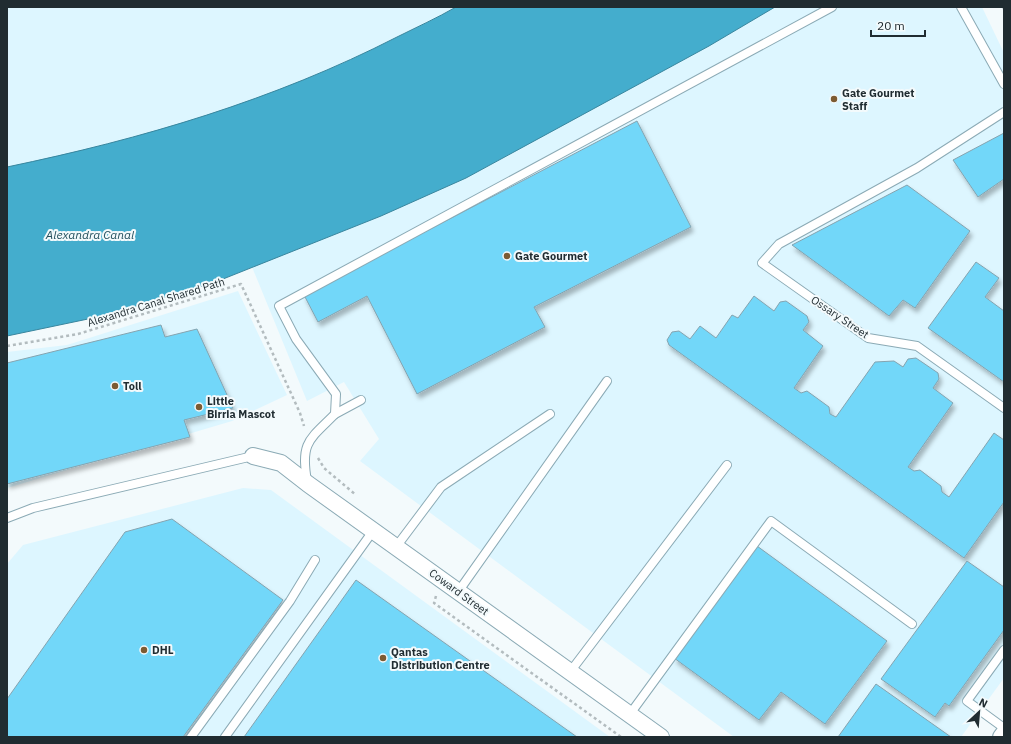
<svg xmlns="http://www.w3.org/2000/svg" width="1011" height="744" viewBox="0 0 1011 744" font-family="'IBM Plex Sans',sans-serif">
  <defs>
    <filter id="shadow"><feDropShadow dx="2.5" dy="4.5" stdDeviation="2" flood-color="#0004"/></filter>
  </defs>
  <rect width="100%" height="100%" fill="#f3fafc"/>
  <g fill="#ddf6ff">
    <path d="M7,7H456L364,54L265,96L183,124L70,154L7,167Z"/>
    <path d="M770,7H982L1004,53V678L961,737H734L360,461L379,439L344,382L307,401L252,267L381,216Z"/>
    <path d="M238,291L287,395L232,421L7,488V352L67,345Z"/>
    <path d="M243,488L271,490L610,737H7V564L23,545Z"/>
  </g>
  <path fill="#44adcd" stroke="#39869e" d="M456,7H775L709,46L466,178L381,216L213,283L107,315L7,336V167C142,139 274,100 397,37C417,27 437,18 456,7Z"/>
  <g fill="#72d7f9" stroke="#85a3af" filter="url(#shadow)">
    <path d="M637,121L691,227L534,307L545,327L417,394L367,296L318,322L304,295Z"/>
    <path d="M1004,133V179L978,197L953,160Z"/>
    <path d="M907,185L970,231L915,308L903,300L889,316L792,245Z"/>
    <path d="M976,262L999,278L985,297L1004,311V382L928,328Z"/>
    <path d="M754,296L774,311L780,302L786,301L807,316L809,322L803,330L823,346L794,388L801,393L807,391L829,407L830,414L836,417L875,362L894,361L903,367L908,359L916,358L938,373L939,379L933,388L953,403L908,467L914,471L920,470L941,486L942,492L949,497L994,433L1004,440V502L964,558L669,345L667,340L672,332L679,331L690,339L700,326L716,338L732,315L738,318Z"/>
    <path d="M161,325L165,337L197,329L233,408L184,420L190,437L7,484V363Z"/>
    <path d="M172,519L283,600L183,737H7V699L125,532Z"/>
    <path d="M757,546L887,641L825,724L781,692L759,720L674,658Z"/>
    <path d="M967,561L1004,587V630L949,706L945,703L935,717L881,679Z"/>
    <path d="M356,580L577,737H244Z"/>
    <path d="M876,684L951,737H838Z"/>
  </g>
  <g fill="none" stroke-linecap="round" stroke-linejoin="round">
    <g stroke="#8baab5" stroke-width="10">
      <g id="service">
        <path d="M961,7L1004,84"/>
        <path d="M1004,112L917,168L779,244L762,263L868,338L917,346L1004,408"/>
        <path d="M335,414L361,400"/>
        <path d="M307,481C300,442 310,439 335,414L336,394L296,339L279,306L832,7"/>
        <path d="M7,518L33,508L253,456"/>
        <path d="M396,547L441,487L550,414"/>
        <path d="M458,592L607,381"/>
        <path d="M1004,650L967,701L1004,728"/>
        <path d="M570,672L727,465"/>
        <path d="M630,714L771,521L912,624"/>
        <path d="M191,737L290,601L315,560"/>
        <path d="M225,737L373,531"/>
      </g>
    </g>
    <g stroke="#8baab5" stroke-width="18">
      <g id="minor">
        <path d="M253,456L281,463L308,484L661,737"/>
        <path d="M1001,737L1004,733"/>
      </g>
    </g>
    <g stroke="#b3bcbf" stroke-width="2.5" stroke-dasharray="3 3" stroke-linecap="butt">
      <path d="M1003,7L1004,9"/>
      <path d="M7,346L78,334L241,284L300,413L304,426"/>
      <path d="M318,458L324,468L356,495"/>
      <path d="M436,596L434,603L621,737"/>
    </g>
    <use href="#service" stroke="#fff" stroke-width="8"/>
    <use href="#minor" stroke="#fff" stroke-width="16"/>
  </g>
  <g fill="#7c5b32" stroke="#f3fafc" stroke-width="1.5">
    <circle cx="834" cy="99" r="4"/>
    <circle cx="507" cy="256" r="4"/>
    <circle cx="115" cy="386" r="4"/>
    <circle cx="199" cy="407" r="4"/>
    <circle cx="144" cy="650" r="4"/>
    <circle cx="383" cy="658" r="4"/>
  </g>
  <g text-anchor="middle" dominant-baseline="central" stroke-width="4" stroke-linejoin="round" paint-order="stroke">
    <g font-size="11" font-weight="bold" fill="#202c31" stroke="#f3fafc" text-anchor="start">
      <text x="842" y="93">Gate Gourmet<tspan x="842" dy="13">Staff</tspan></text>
      <text x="515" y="256">Gate Gourmet</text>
      <text x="123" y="386">Toll</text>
      <text x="207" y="401">Little<tspan x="207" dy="13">Birria Mascot</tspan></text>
      <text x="152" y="650">DHL</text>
      <text x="391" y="652">Qantas<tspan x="391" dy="13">Distribution Centre</tspan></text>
    </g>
    <g font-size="11" fill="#202c31" stroke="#f3fafc">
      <text transform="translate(156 302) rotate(-17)">Alexandra Canal Shared Path</text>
      <text transform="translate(840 317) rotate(34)">Ossary Street</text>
      <text transform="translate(459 592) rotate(36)">Coward Street</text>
    </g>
    <g font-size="12" font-style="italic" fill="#25515f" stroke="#f3fafc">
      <text x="90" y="234">Alexandra Canal</text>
    </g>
  </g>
  <rect width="1011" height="744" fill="none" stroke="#202c31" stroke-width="16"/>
  <g transform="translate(979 712) rotate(26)" stroke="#f3fafc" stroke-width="3" paint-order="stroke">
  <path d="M0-3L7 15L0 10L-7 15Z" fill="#202c31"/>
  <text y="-6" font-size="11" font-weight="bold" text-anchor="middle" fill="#202c31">N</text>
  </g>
  <path d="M871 30v6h54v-6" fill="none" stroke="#202c31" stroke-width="2"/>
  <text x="877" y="30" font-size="12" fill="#202c31" stroke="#f3fafc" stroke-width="3" paint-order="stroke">20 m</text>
</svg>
